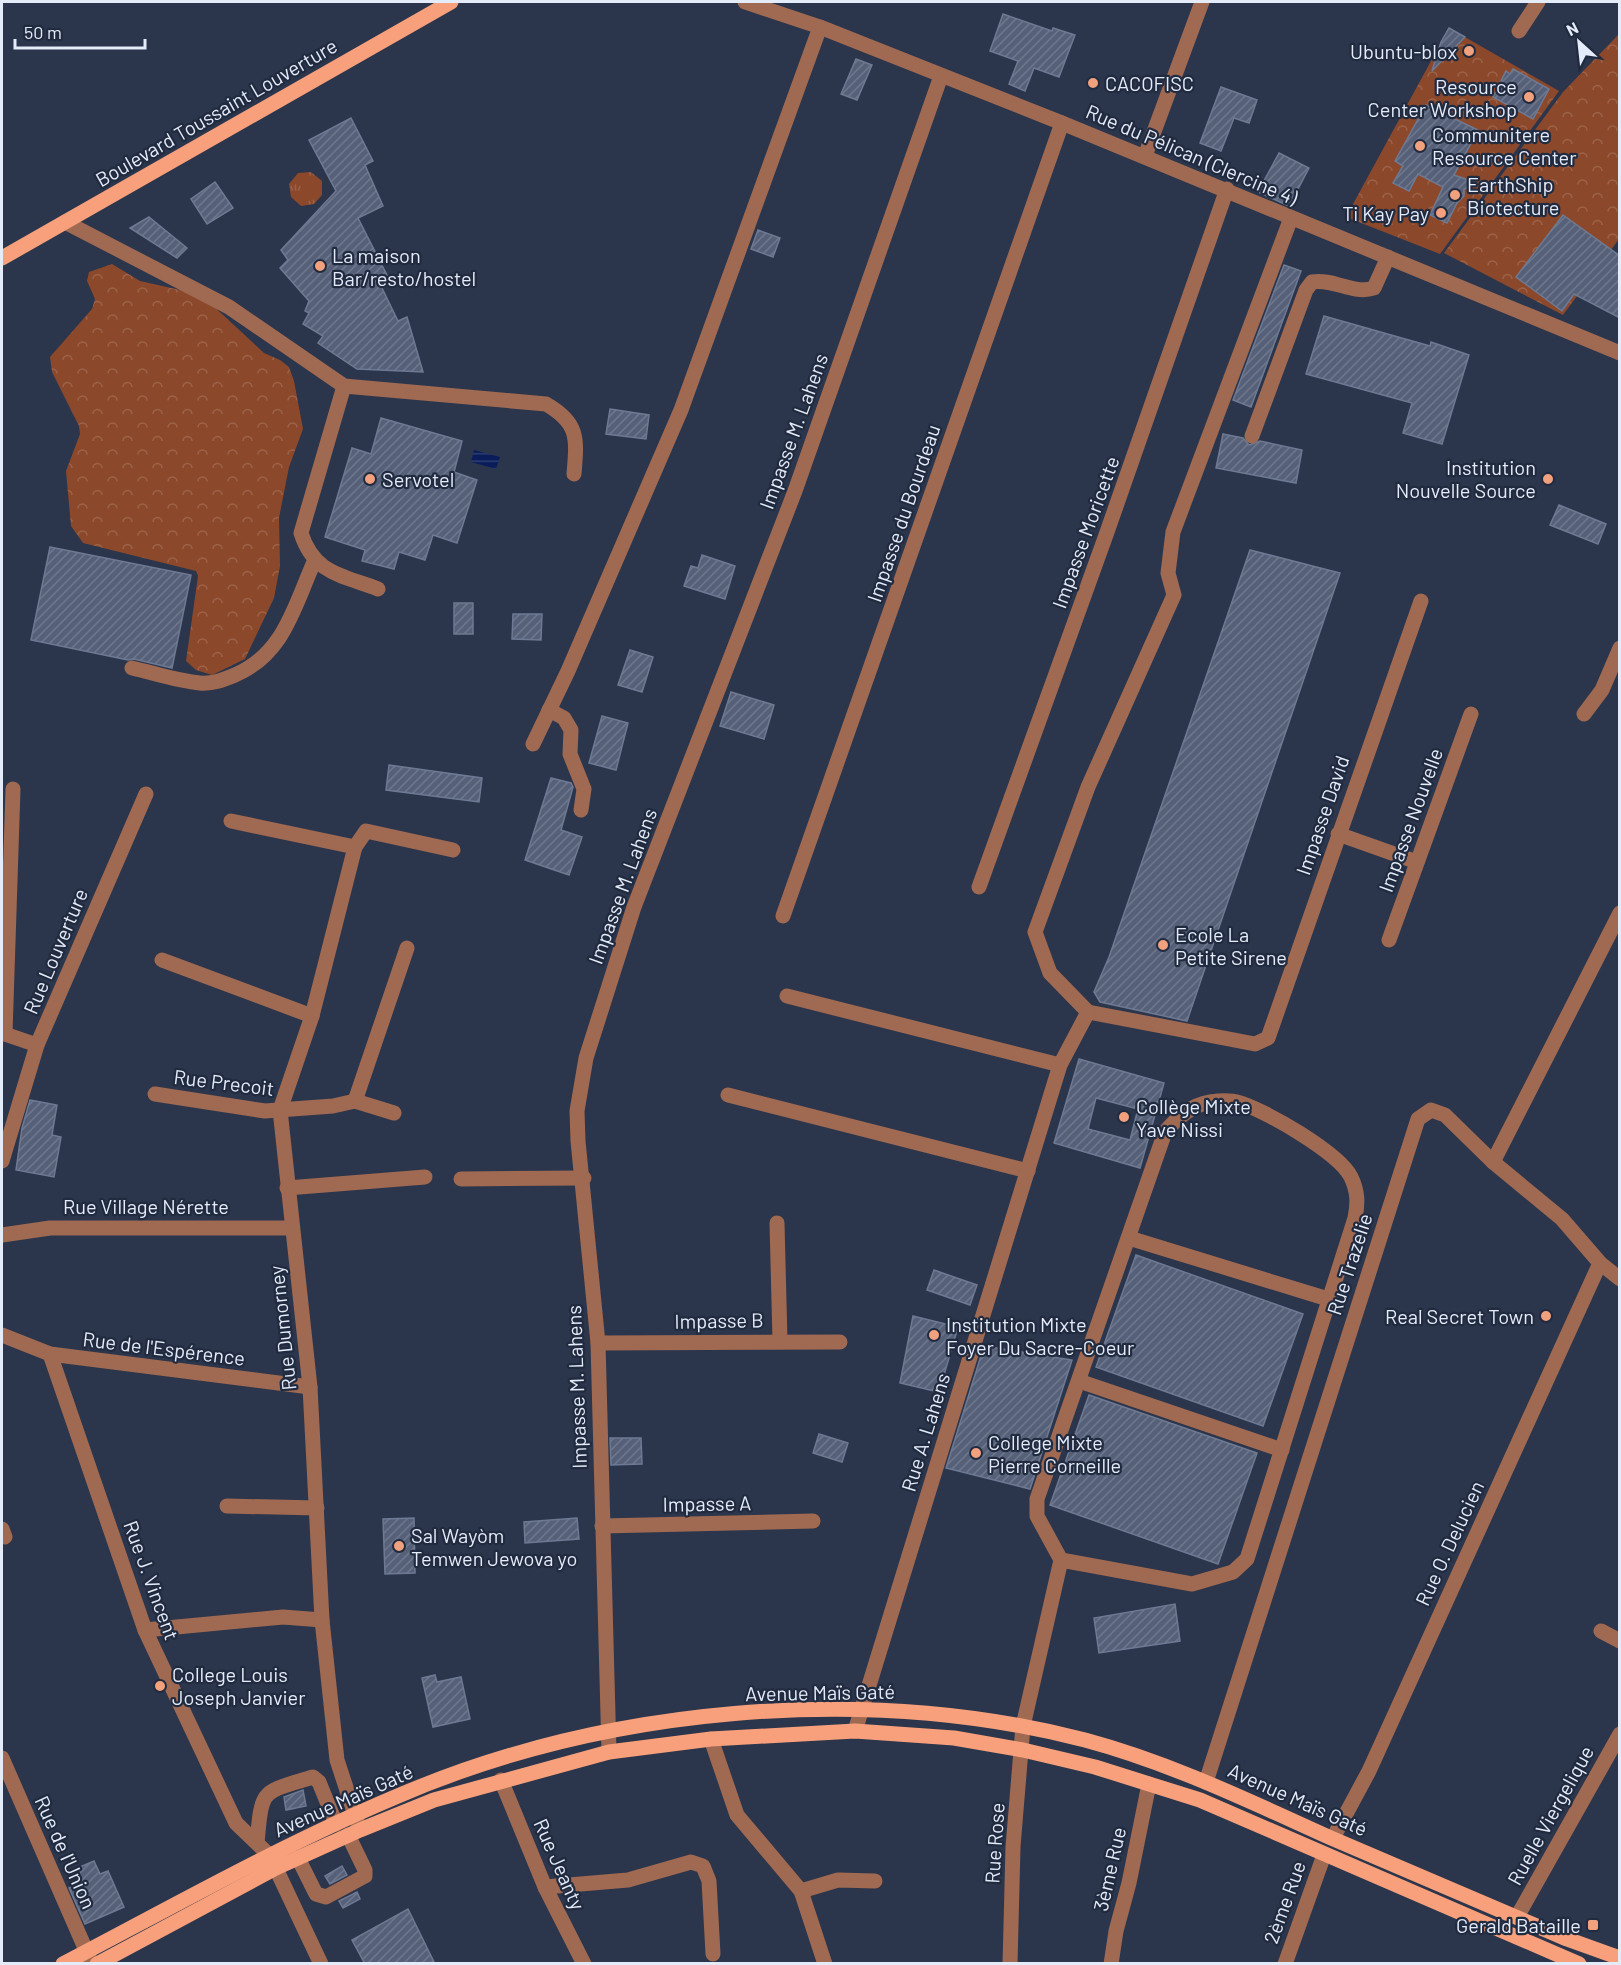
<svg xmlns="http://www.w3.org/2000/svg" width="1621" height="1965" viewBox="0 0 1621 1965" font-family="Barlow,sans-serif">
  <defs>
    <pattern id="grass-tufts" width="24" height="20" patternUnits="userSpaceOnUse" patternTransform="scale(1.5)"><rect width="24" height="20" fill="#8c482a"/><path d="M3 7l-1-3M5 7V3M7 7l1-3M15 17l-1-3M17 17v-4M19 17l1-3" fill="none" stroke="#9c634a"/></pattern>
    <pattern id="forest-crowns" width="20" height="18" patternUnits="userSpaceOnUse" patternTransform="scale(1.5)"><rect width="20" height="18" fill="#8c482a"/><path d="M2 6a3 3 0 1 1 6 0M12 15a3 3 0 1 1 6 0" fill="none" stroke="#9c634a"/></pattern>
    <pattern id="water-rules" width="6" height="5" patternUnits="userSpaceOnUse" patternTransform="scale(1.5)"><rect width="6" height="5" fill="#0a1d5a"/><path d="M0 2.5h6" fill="none" stroke="#2e3e72"/></pattern>
    <pattern id="building-hatch" width="6" height="6" patternUnits="userSpaceOnUse" patternTransform="scale(1.5)"><rect width="6" height="6" fill="#566179"/><path d="M-1 1l2-2M0 6l6-6M5 7l2-2" fill="none" stroke="#6e788d"/></pattern>
  </defs>
  <rect width="100%" height="100%" fill="#2b354b"/>
  <path fill="url(#grass-tufts)" d="M311,172L322,181V195L314,204L301,206L291,197L289,184L298,173Z"/>
  <g fill="url(#forest-crowns)">
    <path d="M1449,28L1559,91L1440,254L1346,217Z"/>
    <path d="M1619,34V239L1563,315L1444,253L1563,92Z"/>
    <path d="M112,264L140,281L185,291L208,301L264,353L280,360L289,367L294,381L303,429L289,467L279,518L280,566L274,598L245,659L212,675L196,670L186,661L198,576L196,571L83,543L71,526L66,471L80,434L79,426L52,372L50,357L92,309L95,299L87,281L89,272Z"/>
  </g>
  <path fill="url(#water-rules)" d="M474,450L500,457L496,469L471,462Z"/>
  <g fill="url(#building-hatch)" stroke="#6e7a93" stroke-width="1.5" fill-rule="evenodd">
    <path d="M1003,14L1052,31L1053,28L1075,35L1059,77L1034,68L1025,91L1009,84L1018,61L990,51Z"/>
    <path d="M1449,28L1465,37L1432,71L1441,42Z"/>
    <path d="M856,59L872,65L857,100L841,94Z"/>
    <path d="M1513,69L1549,89L1533,119L1493,97L1506,71L1510,74Z"/>
    <path d="M1221,87L1257,100L1249,123L1234,118L1221,151L1200,143Z"/>
    <path d="M1426,105L1478,130L1454,175L1477,183L1464,189V196L1457,203L1447,223L1430,215L1443,187L1418,174L1409,191L1393,183L1403,166L1395,161Z"/>
    <path d="M351,118L373,161L365,165L383,206L358,218L391,283L382,288L398,321L407,317L423,372L357,369L318,343L323,336L303,324L309,313L305,311L309,301L280,268L288,260L281,250L336,191L309,140Z"/>
    <path d="M1279,153L1309,168L1289,206L1258,192Z"/>
    <path d="M215,182L233,208L207,224L191,199Z"/>
    <path d="M1563,215L1620,256V318L1574,294L1562,311L1516,277Z"/>
    <path d="M149,217L187,248L177,258L130,228Z"/>
    <path d="M758,230L780,238L773,257L751,249Z"/>
    <path d="M1284,265L1301,271L1251,407L1233,400Z"/>
    <path d="M1324,316L1430,346L1431,342L1469,355L1442,444L1403,433L1412,403L1306,374Z"/>
    <path d="M610,409L649,415L646,439L606,434Z"/>
    <path d="M381,418L462,441L454,472L477,480L457,543L433,535L425,560L399,552L394,569L362,561L365,550L325,537L352,448L371,454Z"/>
    <path d="M1223,434L1243,438L1249,445L1260,441L1302,450L1296,483L1216,468Z"/>
    <path d="M1559,505L1606,524L1598,544L1550,525Z"/>
    <path d="M50,547L191,575L172,668L134,659L128,660L31,640Z"/>
    <path d="M1250,550L1340,573L1187,1021L1100,1002L1094,992L1109,957Z"/>
    <path d="M702,555L735,566L725,599L684,586L691,566L698,568Z"/>
    <rect x="454" y="603" width="19" height="31"/>
    <path d="M513,614H542L541,640L512,639Z"/>
    <path d="M630,650L653,657L642,692L618,685Z"/>
    <path d="M731,692L774,705L764,739L720,726Z"/>
    <path d="M602,716L628,723L616,770L589,763Z"/>
    <path d="M389,765L482,778L479,802L386,790Z"/>
    <path d="M551,778L571,783L573,787L561,830L582,837L569,875L525,860Z"/>
    <path d="M1079,1059L1164,1083L1140,1168L1054,1143ZM1096,1098L1138,1109L1130,1140L1088,1129Z"/>
    <path d="M30,1100L57,1105L52,1135L61,1137L54,1177L16,1170L22,1128Z"/>
    <path d="M1136,1255L1303,1314L1263,1426L1096,1367Z"/>
    <path d="M934,1270L977,1285L970,1305L927,1290Z"/>
    <path d="M913,1316L958,1327L939,1392L900,1383Z"/>
    <path d="M984,1346L1072,1360L1030,1489L946,1468Z"/>
    <path d="M1089,1395L1257,1453L1218,1564L1050,1505Z"/>
    <path d="M819,1434L848,1443L842,1462L813,1453Z"/>
    <path d="M610,1438H641L642,1464L611,1465Z"/>
    <path d="M414,1518L415,1573L385,1574L383,1519Z"/>
    <path d="M577,1518L579,1539L525,1543L524,1522Z"/>
    <path d="M1175,1604L1180,1641L1099,1653L1094,1618Z"/>
    <path d="M435,1675L437,1682L461,1677L470,1719L433,1727L422,1678Z"/>
    <path d="M303,1790L306,1806L286,1810L284,1797Z"/>
    <path d="M94,1861L100,1874L108,1871L124,1907L85,1924L69,1888L79,1884L73,1870Z"/>
    <path d="M342,1866L347,1875L330,1884L325,1876Z"/>
    <path d="M357,1892L360,1899L343,1908L339,1901Z"/>
    <path d="M408,1909L435,1964H365L352,1940Z"/>
  </g>
  <g fill="none" stroke-linecap="round" stroke-linejoin="round">
    <g stroke="#9f6952" stroke-width="15">
      <path d="M745,2L820,27L1062,123L1620,353"/>
      <path d="M1519,31L1538,2"/>
      <path d="M1145,156L1202,2"/>
      <path d="M65,222L229,307L344,386L546,404C579,423 577,438 574,474"/>
      <path d="M344,386L301,533C314,574 342,575 378,589"/>
      <path d="M1252,436L1306,290L1312,282C1334,278 1353,295 1374,288L1388,257"/>
      <path d="M132,668C154,673 178,681 200,683C213,684 223,680 235,675C284,654 294,607 314,562"/>
      <path d="M549,710L564,718L571,730L570,754L584,789L581,810"/>
      <path d="M1584,714L1602,690L1620,648"/>
      <path d="M533,744L568,671L681,410L820,27"/>
      <path d="M231,821L355,847"/>
      <path d="M1338,834L1417,862"/>
      <path d="M979,887L1106,535L1227,189"/>
      <path d="M783,916L1062,123"/>
      <path d="M1389,940L1471,714"/>
      <path d="M162,960L312,1016"/>
      <path d="M787,996L1060,1065"/>
      <path d="M1088,1012L1050,973L1035,932L1088,787L1174,595L1168,573L1173,532L1291,218"/>
      <path d="M1088,1012L1255,1044L1268,1038L1421,601"/>
      <path d="M2,1033L37,1045"/>
      <path d="M5,1034L13,789"/>
      <path d="M155,1094L265,1111L333,1106L355,1101L394,1113"/>
      <path d="M728,1095L1028,1171"/>
      <path d="M355,1101L407,948"/>
      <path d="M2,1161L37,1045L146,794"/>
      <path d="M1493,1162L1562,1219L1600,1263L1620,1279"/>
      <path d="M461,1179L584,1178"/>
      <path d="M287,1188L425,1177"/>
      <path d="M777,1223L780,1341"/>
      <path d="M2,1235L50,1228H292"/>
      <path d="M1129,1238L1328,1299"/>
      <path d="M2,1335L50,1354L310,1387"/>
      <path d="M598,1343L840,1342"/>
      <path d="M50,1354L145,1630L236,1823L270,1856L321,1964"/>
      <path d="M1079,1381L1282,1450"/>
      <path d="M227,1506L317,1508"/>
      <path d="M602,1526L813,1521"/>
      <path d="M2,1529L5,1537"/>
      <path d="M145,1630L283,1617L322,1620"/>
      <path d="M1601,1631L1620,1641"/>
      <path d="M855,1731L1060,1065L1088,1012"/>
      <path d="M711,1739L737,1815L801,1891L825,1964"/>
      <path d="M609,1752L598,1343L578,1141L577,1111L586,1058L634,907L795,491L941,76"/>
      <path d="M2,1758L92,1964"/>
      <path d="M501,1780L545,1887L584,1964"/>
      <path d="M1206,1782L1418,1119L1431,1110L1445,1115L1493,1162L1620,913"/>
      <path d="M359,1827L337,1760L322,1620L310,1387L280,1110L312,1016L355,847L366,831L453,850"/>
      <path d="M1333,1838L1369,1771L1600,1263"/>
      <path d="M257,1843C262,1787 261,1793 313,1777L319,1782L336,1824"/>
      <path d="M298,1858L316,1894L326,1897L365,1876V1870L348,1835"/>
      <path d="M545,1887L628,1880L691,1862L703,1866L709,1881L713,1954"/>
      <path d="M801,1891L838,1880L875,1881"/>
      <path d="M1517,1917L1620,1734"/>
      <path d="M1010,1964L1013,1847L1023,1726L1061,1560L1037,1516V1499L1165,1132C1177,1118 1191,1105 1210,1102C1217,1101 1230,1100 1237,1102C1264,1109 1339,1153 1351,1177C1358,1192 1358,1203 1355,1218L1247,1559L1233,1572L1192,1584L1061,1560"/>
      <path d="M1111,1964L1116,1931L1129,1883L1149,1784"/>
      <path d="M1285,1964L1324,1855"/>
    </g>
    <g stroke="#f8a07b" stroke-width="15">
      <path d="M2,258L451,2"/>
      <path d="M63,1964C172,1907 280,1846 393,1798C602,1707 864,1683 1085,1740C1171,1763 1251,1802 1331,1838C1410,1872 1489,1905 1567,1939L1620,1958"/>
      <path d="M97,1964L276,1868L360,1830L434,1800L609,1752L711,1739L855,1731L954,1738L1023,1750L1095,1767L1200,1800L1579,1964"/>
    </g>
  </g>
  <g fill="#f2a17e" stroke="#212b40" stroke-width="2">
    <circle cx="1469" cy="51" r="6"/>
    <circle cx="1093" cy="83" r="6"/>
    <circle cx="1529" cy="97" r="6"/>
    <circle cx="1420" cy="146" r="6"/>
    <circle cx="1455" cy="195" r="6"/>
    <circle cx="1441" cy="213" r="6"/>
    <circle cx="320" cy="266" r="6"/>
    <circle cx="370" cy="479" r="6"/>
    <circle cx="1548" cy="479" r="6"/>
    <circle cx="1163" cy="945" r="6"/>
    <circle cx="1124" cy="1117" r="6"/>
    <circle cx="1546" cy="1316" r="6"/>
    <circle cx="934" cy="1335" r="6"/>
    <circle cx="976" cy="1453" r="6"/>
    <circle cx="399" cy="1546" r="6"/>
    <circle cx="160" cy="1686" r="6"/>
    <rect x="1587" y="1919" width="12" height="12" rx="3"/>
  </g>
  <g text-anchor="middle" dominant-baseline="central" stroke-width="4.5" stroke-linejoin="round" paint-order="stroke">
    <g font-size="20" fill="#e4ebf9" stroke="#212b40" text-anchor="start">
      <text x="1457" y="51" text-anchor="end">Ubuntu-blox</text>
      <text x="1105" y="83">CACOFISC</text>
      <text x="1517" y="86" text-anchor="end">Resource<tspan x="1517" dy="23">Center Workshop</tspan></text>
      <text x="1432" y="134">Communitere<tspan x="1432" dy="23">Resource Center</tspan></text>
      <text x="1467" y="184">EarthShip<tspan x="1467" dy="23">Biotecture</tspan></text>
      <text x="1429" y="213" text-anchor="end">Ti Kay Pay</text>
      <text x="332" y="255">La maison<tspan x="332" dy="23">Bar/resto/hostel</tspan></text>
      <text x="1536" y="467" text-anchor="end">Institution<tspan x="1536" dy="23">Nouvelle Source</tspan></text>
      <text x="382" y="479">Servotel</text>
      <text x="1175" y="934">Ecole La<tspan x="1175" dy="23">Petite Sirene</tspan></text>
      <text x="1136" y="1106">Collège Mixte<tspan x="1136" dy="23">Yave Nissi</tspan></text>
      <text x="1534" y="1316" text-anchor="end">Real Secret Town</text>
      <text x="946" y="1324">Institution Mixte<tspan x="946" dy="23">Foyer Du Sacre-Coeur</tspan></text>
      <text x="988" y="1442">College Mixte<tspan x="988" dy="23">Pierre Corneille</tspan></text>
      <text x="411" y="1535">Sal Wayòm<tspan x="411" dy="23">Temwen Jewova yo</tspan></text>
      <text x="172" y="1674">College Louis<tspan x="172" dy="23">Joseph Janvier</tspan></text>
      <text x="1581" y="1925" text-anchor="end">Gerald Bataille</text>
    </g>
    <g font-size="20" fill="#e4ebf9" stroke="#212b40">
      <text transform="translate(216 112) rotate(-30)">Boulevard Toussaint Louverture</text>
      <text transform="translate(1192 154) rotate(23)">Rue du Pélican (Clercine 4)</text>
      <text transform="translate(793 431) rotate(-70)">Impasse M. Lahens</text>
      <text transform="translate(903 513) rotate(-71)">Impasse du Bourdeau</text>
      <text transform="translate(1085 532) rotate(-70)">Impasse Moricette</text>
      <text transform="translate(1322 815) rotate(-71)">Impasse David</text>
      <text transform="translate(1410 820) rotate(-70)">Impasse Nouvelle</text>
      <text transform="translate(622 886) rotate(-70)">Impasse M. Lahens</text>
      <text transform="translate(55 951) rotate(-67)">Rue Louverture</text>
      <text transform="translate(224 1082) rotate(7)">Rue Precoit</text>
      <text x="146" y="1206">Rue Village Nérette</text>
      <text transform="translate(1349 1264) rotate(-72)">Rue Trazelie</text>
      <text transform="translate(719 1320) rotate(-1)">Impasse B</text>
      <text transform="translate(282 1328) rotate(-96)">Rue Dumorney</text>
      <text transform="translate(164 1348) rotate(7)">Rue de l'Espérence</text>
      <text transform="translate(576 1387) rotate(-92)">Impasse M. Lahens</text>
      <text transform="translate(925 1432) rotate(-73)">Rue A. Lahens</text>
      <text transform="translate(707 1503) rotate(-1)">Impasse A</text>
      <text transform="translate(1449 1543) rotate(-65)">Rue O. Delucien</text>
      <text transform="translate(152 1580) rotate(70)">Rue J. Vincent</text>
      <text transform="translate(820 1692) rotate(-1)">Avenue Maïs Gaté</text>
      <text transform="translate(1298 1799) rotate(24)">Avenue Maïs Gaté</text>
      <text transform="translate(343 1800) rotate(-24)">Avenue Maïs Gaté</text>
      <text transform="translate(1550 1815) rotate(-61)">Ruelle Viergelique</text>
      <text transform="translate(994 1843) rotate(-86)">Rue Rose</text>
      <text transform="translate(66 1852) rotate(66)">Rue de l'Union</text>
      <text transform="translate(560 1864) rotate(66)">Rue Jeanty</text>
      <text transform="translate(1109 1869) rotate(-77)">3ème Rue</text>
      <text transform="translate(1284 1902) rotate(-70)">2ème Rue</text>
    </g>
  </g>
  <rect width="1621" height="1965" fill="none" stroke="#e4ebf9" stroke-width="6"/>
  <g transform="translate(1579 42) rotate(333)" stroke="#212b40" stroke-width="4.5" paint-order="stroke">
  <path d="M0-4.5L10 22L0 15L-10 22Z" fill="#e4ebf9"/>
  <text y="-9" font-size="16" font-weight="bold" text-anchor="middle" fill="#e4ebf9">N</text>
  </g>
  <path d="M15 39v9h130v-9" fill="none" stroke="#e4ebf9" stroke-width="3"/>
  <text x="24" y="39" font-size="18" fill="#e4ebf9" stroke="#212b40" stroke-width="4.5" paint-order="stroke">50 m</text>
</svg>
